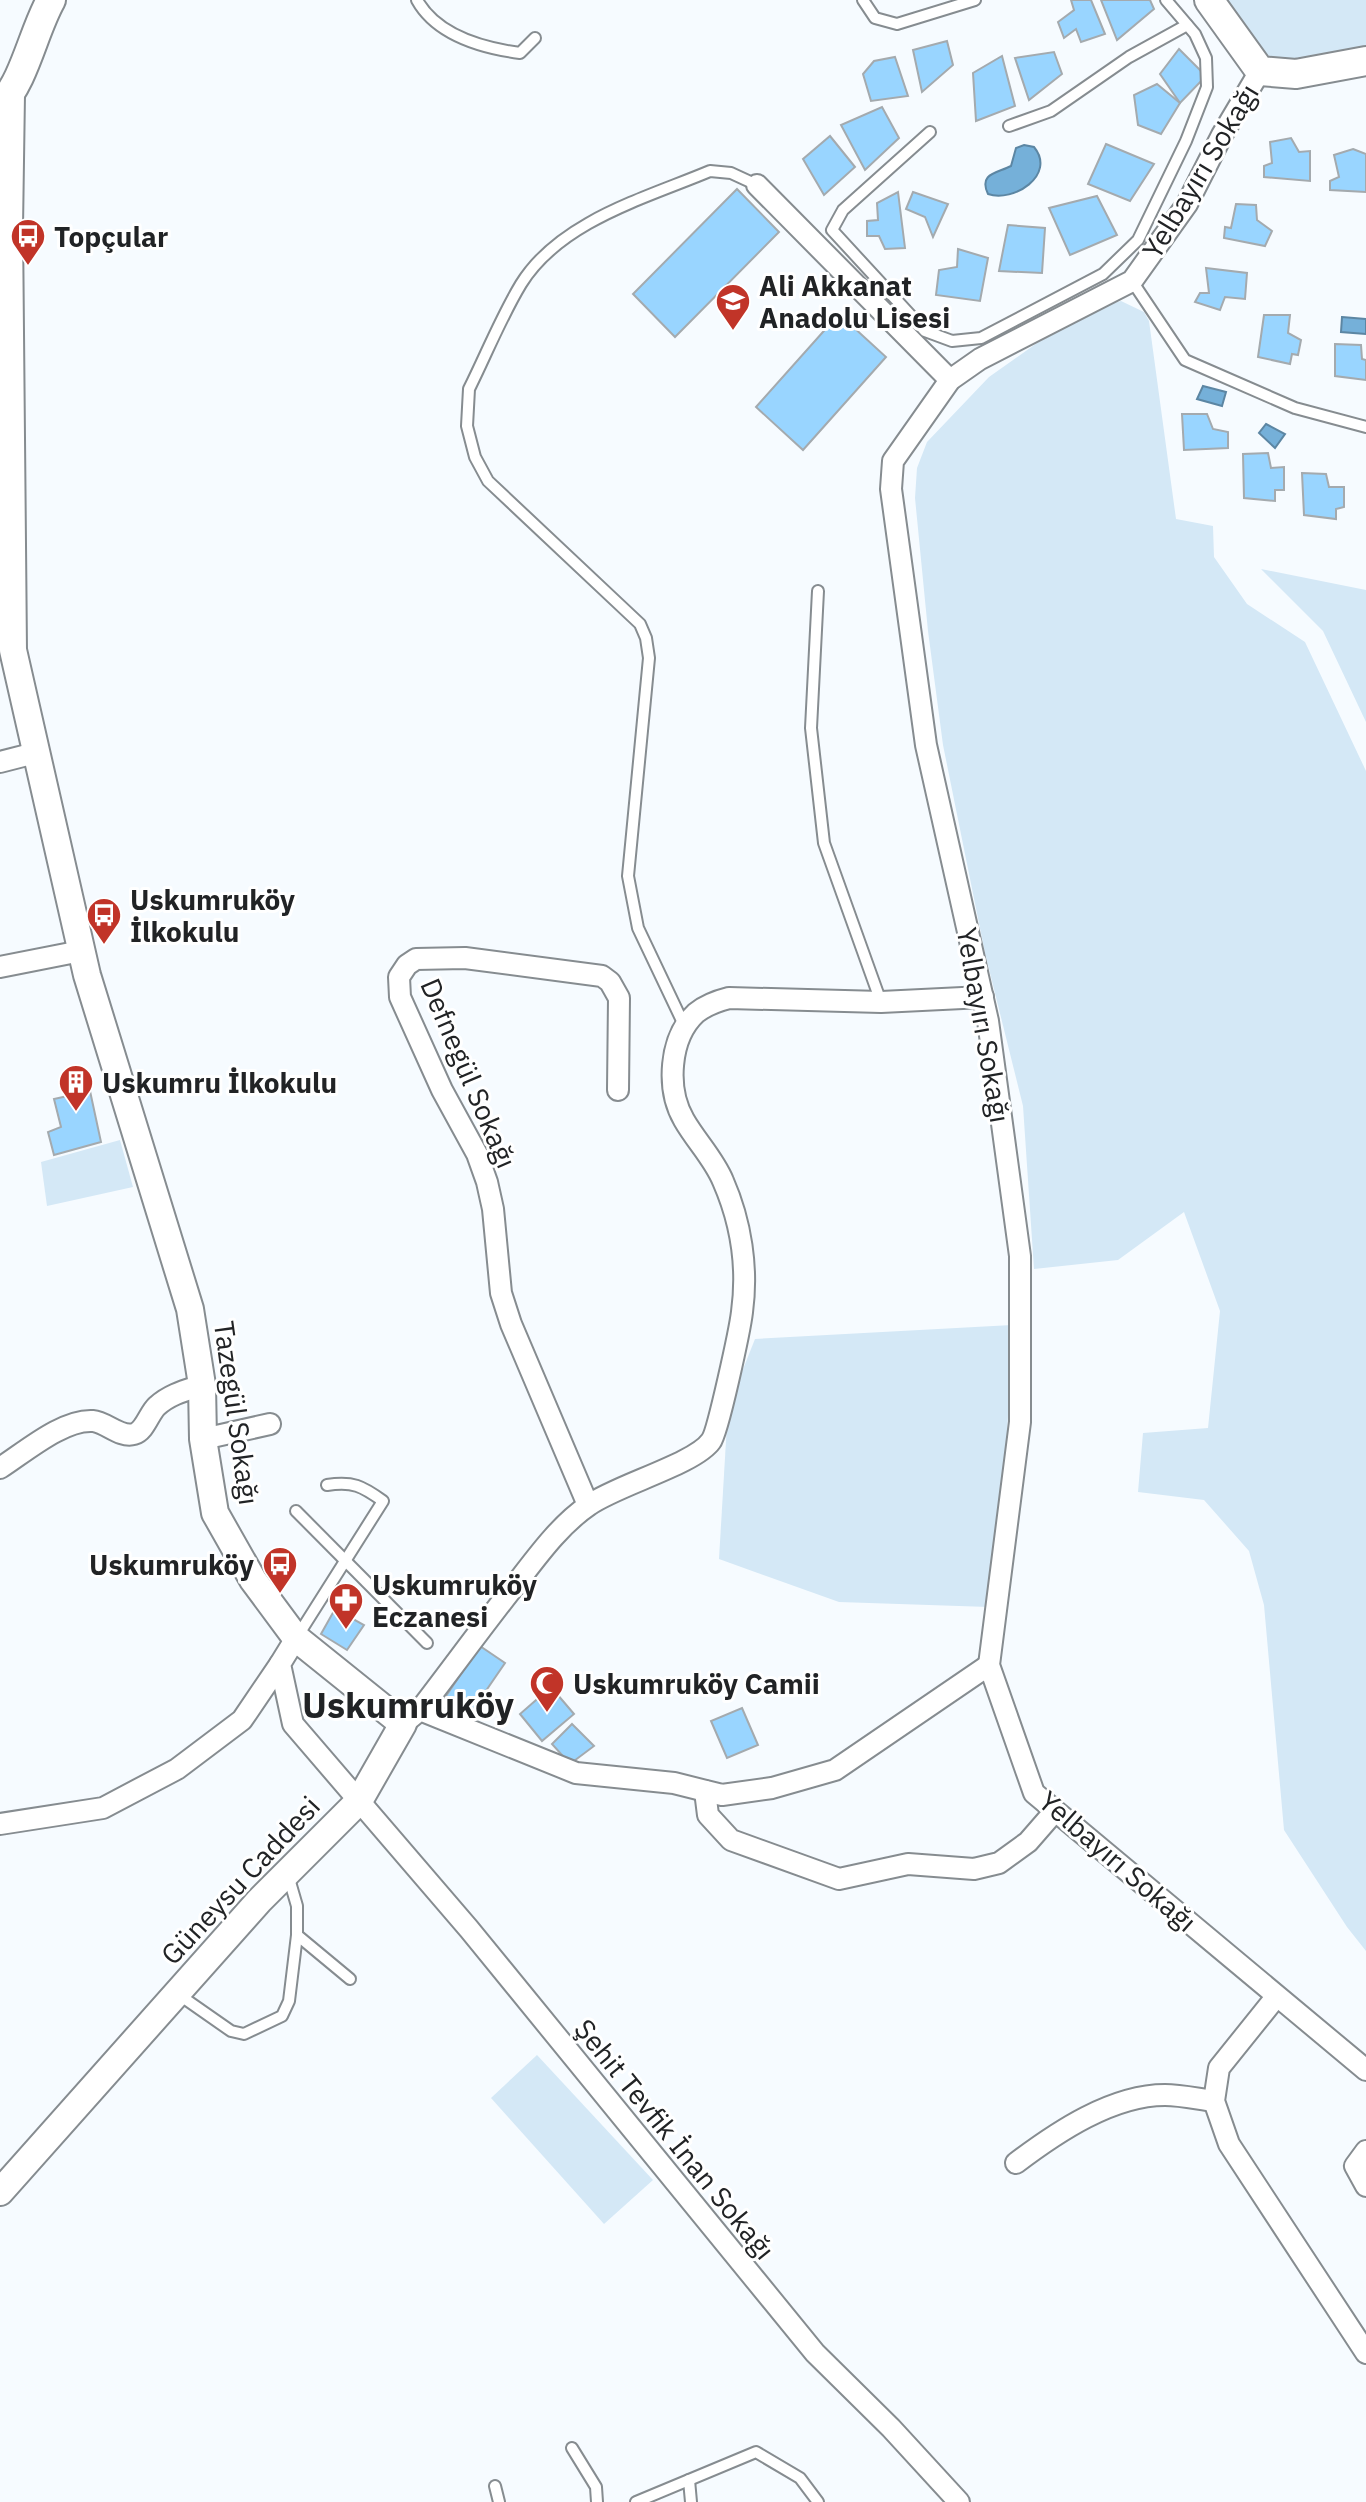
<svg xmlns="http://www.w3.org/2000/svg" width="1366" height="2502" viewBox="0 0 1366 2502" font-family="'IBM Plex Sans',sans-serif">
  <rect width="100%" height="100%" fill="#f6fbff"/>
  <g fill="#d4e8f6">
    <path d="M1222,0H1366V53L1278,63L1264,52Z"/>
    <path d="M1121,301L1144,312L1149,321L1176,519L1213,526L1214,557L1247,604L1305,642L1366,771V1951L1347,1927L1284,1830L1264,1605L1249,1551L1204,1500L1138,1492L1143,1433L1208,1428L1220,1311L1184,1212L1118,1260L1034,1269L1023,1106L985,953L943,745L928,631L915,498L917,468L927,442L989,377L1037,343L1110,304Z"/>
    <path d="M1261,569L1366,590V722L1323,631Z"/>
    <path d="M120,1140L133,1187L47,1206L41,1162Z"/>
    <path d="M1012,1325L1006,1460L989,1607L839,1602L719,1559L728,1407L755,1339Z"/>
    <path d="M537,2055L653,2180L604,2224L491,2098Z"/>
  </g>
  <g fill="#75b0d9" stroke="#5c86a3" stroke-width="2">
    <path d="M1024,145L1034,147C1057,175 1013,203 988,194C978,173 998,173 1011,166L1016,148Z"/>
    <path d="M1342,317L1366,319V334L1341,332Z"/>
    <path d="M1203,386L1226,392L1222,406L1197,399Z"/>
    <path d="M1266,424L1285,434L1275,448L1259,433Z"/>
  </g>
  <g fill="#99d5ff" stroke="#a4aaae" stroke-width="2">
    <path d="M1071,0H1091L1105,34L1081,42L1076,29L1064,38L1058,22L1074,10Z"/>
    <path d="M1101,0H1150L1154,9L1117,40Z"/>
    <path d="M947,41L953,65L922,92L913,50Z"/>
    <path d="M1179,49L1206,76L1180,103L1160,74Z"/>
    <path d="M1054,52L1062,74L1029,100L1015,58Z"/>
    <path d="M1002,56L1015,106L976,121L973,73Z"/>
    <path d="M895,57L908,96L871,101L863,74L874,61Z"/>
    <path d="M1157,84L1180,103L1161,134L1138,125L1134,95Z"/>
    <path d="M882,107L899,138L865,170L841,125Z"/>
    <path d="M830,136L855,167L824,195L803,159Z"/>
    <path d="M1291,138L1299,152L1310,151V181L1264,177V166L1272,163L1270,142Z"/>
    <path d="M1106,144L1154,164L1130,201L1088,184Z"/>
    <path d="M1353,149L1366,154V192L1330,190V181L1339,177L1334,155Z"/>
    <path d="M737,189L779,232L675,337L633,294Z"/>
    <path d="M898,192L905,248L885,249L879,236H867V221L878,220L877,203Z"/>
    <path d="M913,192L948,204L933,237L925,217L906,209Z"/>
    <path d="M1097,196L1117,235L1070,255L1049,208Z"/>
    <path d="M1236,204L1256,205L1257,220L1272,231L1265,246L1224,238L1225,227L1231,228Z"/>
    <path d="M1008,225L1045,228L1042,273L999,271Z"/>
    <path d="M958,249L988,258L980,301L936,295L939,270L957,267Z"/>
    <path d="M1206,268L1247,273L1245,299L1225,297L1220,310L1195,302L1200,293H1209Z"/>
    <path d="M839,314L886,357L803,450L756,407Z"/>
    <path d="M1264,315H1290L1288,333L1301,340L1298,355L1292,354L1290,364L1258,357Z"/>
    <path d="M1335,344L1361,345L1362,359L1366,360V380L1335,376Z"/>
    <path d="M1182,414H1207L1213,429L1228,432V448L1184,450Z"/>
    <path d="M1268,453L1271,468L1284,467V490H1275V501L1244,498L1243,454Z"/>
    <path d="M1302,473L1326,474L1329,487H1344V507L1336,509V519L1304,515Z"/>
    <path d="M90,1091L101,1142L54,1155L48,1132L61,1127L54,1099Z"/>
    <path d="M335,1609L364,1625L347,1650L321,1634Z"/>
    <path d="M480,1646L505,1663L470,1714L444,1699Z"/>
    <path d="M551,1687L574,1714L542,1741L520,1714Z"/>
    <path d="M742,1708L758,1745L727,1758L711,1721Z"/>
    <path d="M572,1724L594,1746L570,1764L552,1744Z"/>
  </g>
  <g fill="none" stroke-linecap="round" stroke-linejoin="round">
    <g stroke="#868c90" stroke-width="14">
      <g id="service">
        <path d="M417,0C437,36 483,48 520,53L535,38"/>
        <path d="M863,0L875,18L897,24L975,0"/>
        <path d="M1009,126L1051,111L1129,57L1187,25"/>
        <path d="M930,132L843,210L832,230L925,331L952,341L981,338L1103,274L1138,240L1186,141L1207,87L1206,58L1195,34L1166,0"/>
        <path d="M1132,281L1185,360L1295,408L1366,427"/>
        <path d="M818,591L811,728L824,843L881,1002"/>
        <path d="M685,1027L638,928L628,876L649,658L646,638L640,624L488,481L475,457L467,426L469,389C486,355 501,317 521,284C560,221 646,198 710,171L731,173L757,185"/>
        <path d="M296,1511L427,1643"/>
        <path d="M297,1637L383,1501C362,1486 353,1481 327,1485"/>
        <path d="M297,1935L350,1979"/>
        <path d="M178,1994L231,2031L244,2034L282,2016L289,2001L297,1935V1906L288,1875"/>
        <path d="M572,2448L596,2487L597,2502"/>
        <path d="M689,2480L691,2502"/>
        <path d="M495,2486L499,2502"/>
        <path d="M636,2502L756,2452L800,2478L818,2502"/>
      </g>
    </g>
    <g stroke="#868c90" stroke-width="24">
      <g id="minor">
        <path d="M1260,71L1222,135L1187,204L1132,281L980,359L950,380L893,461L891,489L926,745L988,1021L1020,1256V1422L989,1665L1034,1793L1366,2070"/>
        <path d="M757,185L950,380"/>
        <path d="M0,762L35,753"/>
        <path d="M0,967L81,951"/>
        <path d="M203,1439L270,1424"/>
        <path d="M0,1468C25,1452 63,1419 93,1421C106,1422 120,1438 134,1434C145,1431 149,1413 157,1406C170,1394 187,1390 202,1385"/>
        <path d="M588,1505L511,1324L501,1293L493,1209L487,1182L477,1154L442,1090L400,997L399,977L407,965L416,959L465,958L602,976L610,982L619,998L618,1090"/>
        <path d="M296,1638L280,1664L293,1724L469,1929L815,2353L891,2428L959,2502"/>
        <path d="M420,1710C453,1667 485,1623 519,1580C539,1554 561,1524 589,1505C617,1485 695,1464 711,1441C718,1432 740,1329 742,1312C748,1268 741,1222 723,1181C714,1159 696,1141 684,1120C666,1089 669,1038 696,1013C706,1005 717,1001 729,998L881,1002L983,997"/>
        <path d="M409,1719L420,1710L576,1773L674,1783L722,1795L772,1788L835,1770L989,1665"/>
        <path d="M705,1791L708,1815L731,1840L839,1879L908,1864L974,1869L999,1863L1028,1842L1055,1811"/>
        <path d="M0,1824L103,1808L177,1769L242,1720L280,1664"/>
        <path d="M1276,1997L1219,2068L1214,2101L1229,2144L1366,2353"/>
        <path d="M1366,2151L1355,2166L1366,2186"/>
        <path d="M1016,2163C1057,2132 1112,2095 1165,2095C1181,2095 1198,2099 1214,2101"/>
      </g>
    </g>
    <g stroke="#868c90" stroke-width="30">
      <path id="tertiary" d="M0,2192L259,1901L359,1801L403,1724L296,1638L253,1580L215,1513L203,1439L202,1385L190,1309L87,975L13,650L9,227L11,94"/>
    </g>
    <g stroke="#868c90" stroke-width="32">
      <g id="secondary">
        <path d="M1209,0L1260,71L1296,74L1366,61"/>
        <path d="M0,106C25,80 33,32 51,0"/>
      </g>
    </g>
    <use href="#service" stroke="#fff" stroke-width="10"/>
    <use href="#minor" stroke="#fff" stroke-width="20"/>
    <use href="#tertiary" stroke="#fff" stroke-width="26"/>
    <use href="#secondary" stroke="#fff" stroke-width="28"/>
  </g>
  <defs>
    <g id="bus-pin" transform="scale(1.8)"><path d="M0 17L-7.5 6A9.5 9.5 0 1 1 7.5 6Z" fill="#c13428" stroke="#fff"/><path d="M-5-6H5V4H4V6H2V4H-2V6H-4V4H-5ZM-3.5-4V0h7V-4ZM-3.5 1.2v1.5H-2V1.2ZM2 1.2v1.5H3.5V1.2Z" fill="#fff"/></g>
    <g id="school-pin" transform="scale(1.8)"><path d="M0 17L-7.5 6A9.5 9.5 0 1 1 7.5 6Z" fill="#c13428" stroke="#fff"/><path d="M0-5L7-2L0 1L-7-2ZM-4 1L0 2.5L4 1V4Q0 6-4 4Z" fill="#fff"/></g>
    <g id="building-pin" transform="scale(1.8)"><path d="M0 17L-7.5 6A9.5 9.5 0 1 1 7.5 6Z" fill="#c13428" stroke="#fff"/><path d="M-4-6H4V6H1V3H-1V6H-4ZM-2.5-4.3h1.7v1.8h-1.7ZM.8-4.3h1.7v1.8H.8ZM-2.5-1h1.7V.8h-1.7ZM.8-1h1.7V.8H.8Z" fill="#fff"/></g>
    <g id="pharmacy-pin" transform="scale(1.8)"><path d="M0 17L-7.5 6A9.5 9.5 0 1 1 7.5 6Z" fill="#c13428" stroke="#fff"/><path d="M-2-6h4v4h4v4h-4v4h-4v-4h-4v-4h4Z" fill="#fff"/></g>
    <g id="mosque-pin" transform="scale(1.8)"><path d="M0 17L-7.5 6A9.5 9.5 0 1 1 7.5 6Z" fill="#c13428" stroke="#fff"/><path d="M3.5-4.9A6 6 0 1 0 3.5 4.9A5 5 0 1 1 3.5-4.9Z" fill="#fff"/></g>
  </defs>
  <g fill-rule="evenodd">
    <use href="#bus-pin" x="28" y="236"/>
    <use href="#school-pin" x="733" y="301"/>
    <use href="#bus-pin" x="104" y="915"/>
    <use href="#building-pin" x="76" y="1082"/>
    <use href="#bus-pin" x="280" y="1564"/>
    <use href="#pharmacy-pin" x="346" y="1600"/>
    <use href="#mosque-pin" x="547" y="1683"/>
  </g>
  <g text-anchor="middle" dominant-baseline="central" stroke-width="6" stroke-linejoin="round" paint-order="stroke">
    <g font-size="28" fill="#212325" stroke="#fff">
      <text transform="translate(1200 171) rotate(-59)">Yelbayırı Sokağı</text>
      <text transform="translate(984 1025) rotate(80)">Yelbayırı Sokağı</text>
      <text transform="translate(469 1073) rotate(67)">Defnegül Sokağı</text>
      <text transform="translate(237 1413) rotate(82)">Tazegül Sokağı</text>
      <text transform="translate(1118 1861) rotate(41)">Yelbayırı Sokağı</text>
      <text transform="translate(240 1880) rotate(-47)">Güneysu Caddesi</text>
      <text transform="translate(675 2139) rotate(51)">Şehit Tevfik İnan Sokağı</text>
    </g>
    <g font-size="28" font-weight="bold" fill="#212325" stroke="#fff" text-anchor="start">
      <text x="54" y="236">Topçular</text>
      <text x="759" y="285">Ali Akkanat<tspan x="759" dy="32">Anadolu Lisesi</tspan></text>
      <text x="130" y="899">Uskumruköy<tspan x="130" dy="32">İlkokulu</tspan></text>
      <text x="102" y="1082">Uskumru İlkokulu</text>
      <text x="254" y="1564" text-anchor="end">Uskumruköy</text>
      <text x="372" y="1584">Uskumruköy<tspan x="372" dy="32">Eczanesi</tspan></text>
      <text x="573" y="1683">Uskumruköy Camii</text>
    </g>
    <g font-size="36" font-weight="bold" fill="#212325" stroke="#fff">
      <text x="408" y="1704">Uskumruköy</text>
    </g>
  </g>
</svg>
